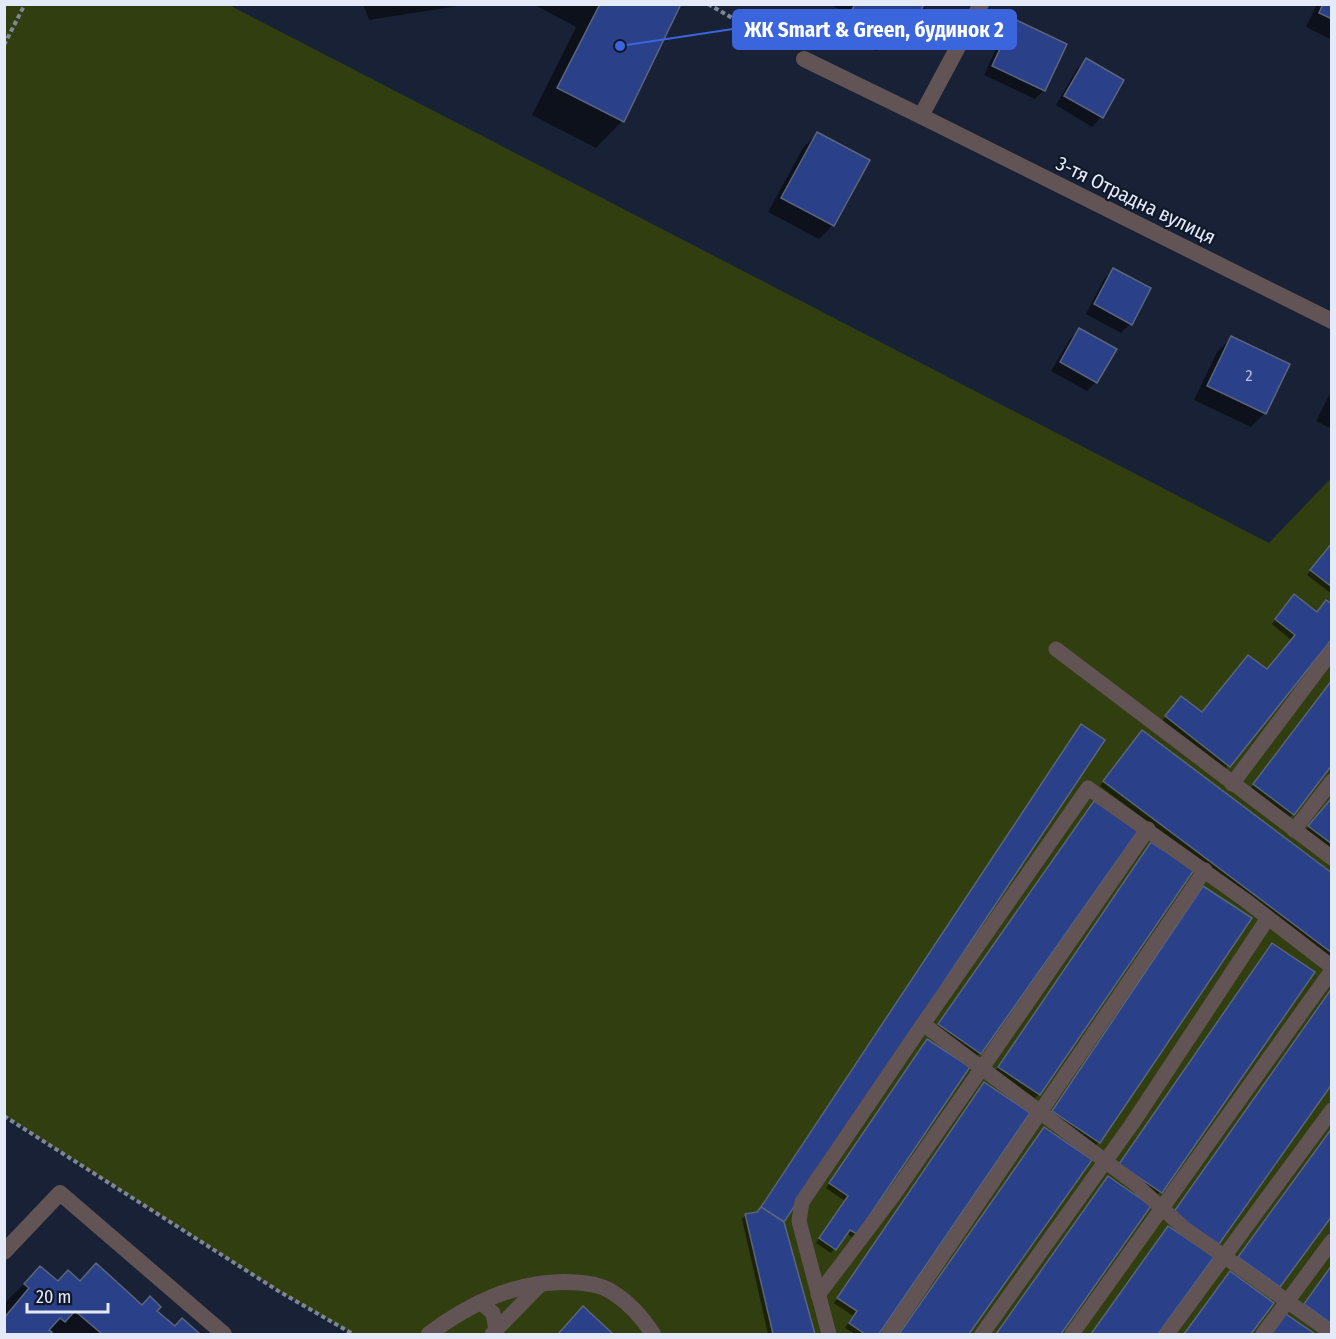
<svg xmlns="http://www.w3.org/2000/svg" width="1336" height="1339" viewBox="0 0 1336 1339" font-family="'Fira Sans Condensed',sans-serif">
  <rect width="100%" height="100%" fill="#192136"/>
  <path fill="#313e0f" d="M4,5H229L1269,543L1331,478V1334H353L280,1292L5,1116Z"/>
  <g fill="#0007">
    <path d="M363,4H470L369,20Z"/>
    <path d="M533,4H679L622,121L596,148L532,115L576,27Z"/>
    <path d="M830,4H922L914,21L895,40L890,37L876,51L835,29L844,12Z"/>
    <path d="M1317,4H1332V40L1306,27Z"/>
    <path d="M1015,21L1044,90L1035,99L984,75L1005,30Z"/>
    <path d="M1086,60L1122,81L1101,117L1092,127L1056,105L1077,69Z"/>
    <path d="M817,134L833,225L819,239L768,212L803,148Z"/>
    <path d="M1113,270L1130,324L1121,333L1086,314L1104,279Z"/>
    <path d="M1079,330L1096,382L1087,391L1051,371L1070,339Z"/>
    <path d="M1231,338L1265,413L1251,427L1194,400L1217,352Z"/>
    <path d="M1332,390V429L1316,421Z"/>
    <path d="M1332,544V594L1307,575Z"/>
    <path d="M1290,600L1332,636L1224,770L1162,721L1177,702L1201,714L1266,671L1291,640L1272,624Z"/>
    <path d="M1332,681L1293,814L1289,818L1250,789Z"/>
    <path d="M1077,730L782,1222L813,1334H768L742,1219L746,1215L756,1214Z"/>
    <path d="M1138,736L1332,874V960L1100,786Z"/>
    <path d="M1332,803V852L1305,831L1326,806Z"/>
    <path d="M1090,807L980,1053L976,1057L935,1028Z"/>
    <path d="M1147,848L1039,1094L1035,1098L995,1071Z"/>
    <path d="M1200,892L1099,1142L1095,1146L1049,1116Z"/>
    <path d="M1268,949L1313,973L1156,1197L1116,1169Z"/>
    <path d="M1332,989L1170,1217L1330,990Z"/>
    <path d="M923,1045L856,1233L852,1237L846,1233L831,1253L816,1243L845,1201L826,1188Z"/>
    <path d="M981,1089L1028,1114L877,1334H855L845,1328L853,1316L834,1303Z"/>
    <path d="M1040,1133L1090,1160L968,1334H899Z"/>
    <path d="M1104,1182L1064,1328L1059,1334H997Z"/>
    <path d="M1164,1232L1212,1258L1156,1334H1092Z"/>
    <path d="M40,1268L57,1283L79,1282L155,1311L174,1328L182,1320L198,1334H4V1304Z"/>
    <path d="M1226,1278L1271,1303L1249,1334H1185Z"/>
    <path d="M583,1308L611,1334H559Z"/>
    <path d="M1286,1316L1312,1334H1271Z"/>
  </g>
  <g fill="#2a4089" stroke="#5b657d" stroke-width="1.5">
    <path d="M600,4H681L624,122L557,88Z"/>
    <path d="M855,4H924L915,22L905,16L896,33L852,10Z"/>
    <path d="M1323,4H1332V19L1319,13Z"/>
    <path d="M1014,19L1067,44L1045,91L992,66Z"/>
    <path d="M1086,58L1124,80L1103,118L1064,96Z"/>
    <path d="M817,132L870,160L834,226L781,198Z"/>
    <path d="M1113,268L1151,288L1132,325L1094,304Z"/>
    <path d="M1079,328L1117,349L1097,383L1060,362Z"/>
    <path d="M1231,336L1290,364L1266,414L1207,386Z"/>
    <path d="M1332,543V587L1310,570Z"/>
    <path d="M1294,594L1317,612L1326,600L1332,604V639L1230,767L1165,716L1181,696L1202,712L1248,655L1267,669L1295,635L1275,619Z"/>
    <path d="M1332,680V765L1294,815L1253,784Z"/>
    <path d="M1081,724L1105,740L784,1222L761,1207Z"/>
    <path d="M1142,730L1332,873V953L1103,781Z"/>
    <path d="M1330,800L1332,801V844L1308,826Z"/>
    <path d="M1094,801L1138,831L981,1054L938,1024Z"/>
    <path d="M1151,842L1194,870L1040,1095L998,1067Z"/>
    <path d="M1203,886L1252,918L1100,1143L1052,1111Z"/>
    <path d="M1272,943L1315,972L1162,1193L1119,1164Z"/>
    <path d="M1332,988V1084L1219,1244L1173,1213Z"/>
    <path d="M927,1039L970,1067L857,1234L850,1230L836,1250L819,1238L848,1196L829,1183Z"/>
    <path d="M984,1082L1030,1113L879,1334H865L849,1323L857,1311L837,1298Z"/>
    <path d="M1044,1127L1092,1160L969,1334H899Z"/>
    <path d="M1332,1128V1216L1280,1287L1238,1257Z"/>
    <path d="M1108,1176L1151,1206L1061,1334H996Z"/>
    <path d="M761,1207L784,1222L815,1334H773L745,1214L757,1212Z"/>
    <path d="M1168,1226L1214,1257L1158,1334H1091Z"/>
    <path d="M96,1263L142,1305L150,1296L161,1307L157,1311L175,1326L182,1318L200,1334H102L75,1311L65,1322L60,1318L49,1330L52,1332L50,1334H4V1318L29,1288L24,1284L40,1266L58,1281L68,1270L80,1281Z"/>
    <path d="M1332,1265V1324L1304,1304Z"/>
    <path d="M1230,1271L1274,1303L1251,1334H1184Z"/>
    <path d="M583,1306L613,1334H558Z"/>
    <path d="M1286,1314L1315,1334H1271Z"/>
  </g>
  <g fill="none" stroke-linecap="round" stroke-linejoin="round">
    <g stroke="#7e8596" stroke-width="4" stroke-dasharray="4.5 3" stroke-linecap="butt">
      <path d="M708,4L785,48"/>
      <path d="M4,45L25,4"/>
      <path d="M4,1116L280,1292L353,1334"/>
    </g>
    <g stroke="#625455" stroke-width="15">
      <path d="M1056,649L1332,858"/>
      <path d="M1232,784L1332,651"/>
      <path d="M1294,830L1332,781"/>
      <path d="M923,1024L1133,1182L1184,1228L1332,1333"/>
      <path d="M818,1295L893,1196L1148,829"/>
      <path d="M480,1302L493,1313L496,1330"/>
      <path d="M492,1334L542,1283"/>
      <path d="M829,1334L799,1221L802,1202L923,1024L1088,788L1245,900L1332,967"/>
      <path d="M889,1334L1205,870"/>
      <path d="M982,1334L1132,1124L1268,918"/>
      <path d="M1072,1334L1332,970"/>
      <path d="M1167,1334L1332,1110"/>
      <path d="M1263,1334L1332,1241"/>
    </g>
    <g stroke="#625455" stroke-width="16">
      <path d="M804,59L921,116L981,4"/>
      <path d="M921,116L1332,321"/>
      <path d="M4,1252L60,1193L224,1334"/>
      <path d="M429,1334C469,1304 512,1283 563,1282C579,1282 599,1283 612,1292C630,1303 642,1317 653,1334"/>
    </g>
  </g>
  <g text-anchor="middle" dominant-baseline="central" stroke-width="4.5" stroke-linejoin="round" paint-order="stroke">
    <g font-size="16" fill="#b6c0dc">
      <text x="1249" y="375">2</text>
    </g>
    <g font-size="20" fill="#e4eaf8" stroke="#10182b">
      <text transform="translate(1136 200) rotate(26)">3-тя Отрадна вулиця</text>
    </g>
  </g>
  <path fill="none" stroke="#3b65dd" stroke-width="2" d="M620 46L733 29"/>
  <circle fill="#3b65dd" stroke="#10182b" stroke-width="2" cx="620" cy="46" r="6"/>
  <rect fill="#3b65dd" stroke="#3b65dd" stroke-width="2" x="733" y="10" width="283" height="39" rx="6"/>
  <g font-size="21" text-anchor="middle" font-weight="bold" fill="#fff">
    <text x="874" y="37">ЖК Smart &amp; Green, будинок 2</text>
  </g>
  <rect width="1336" height="1339" fill="none" stroke="#e4eaf8" stroke-width="12"/>
  <path d="M27 1303v9h81v-9" fill="none" stroke="#e4eaf8" stroke-width="3"/>
  <text x="36" y="1303" font-size="18" fill="#e4eaf8" stroke="#10182b" stroke-width="4.5" paint-order="stroke">20 m</text>
</svg>
